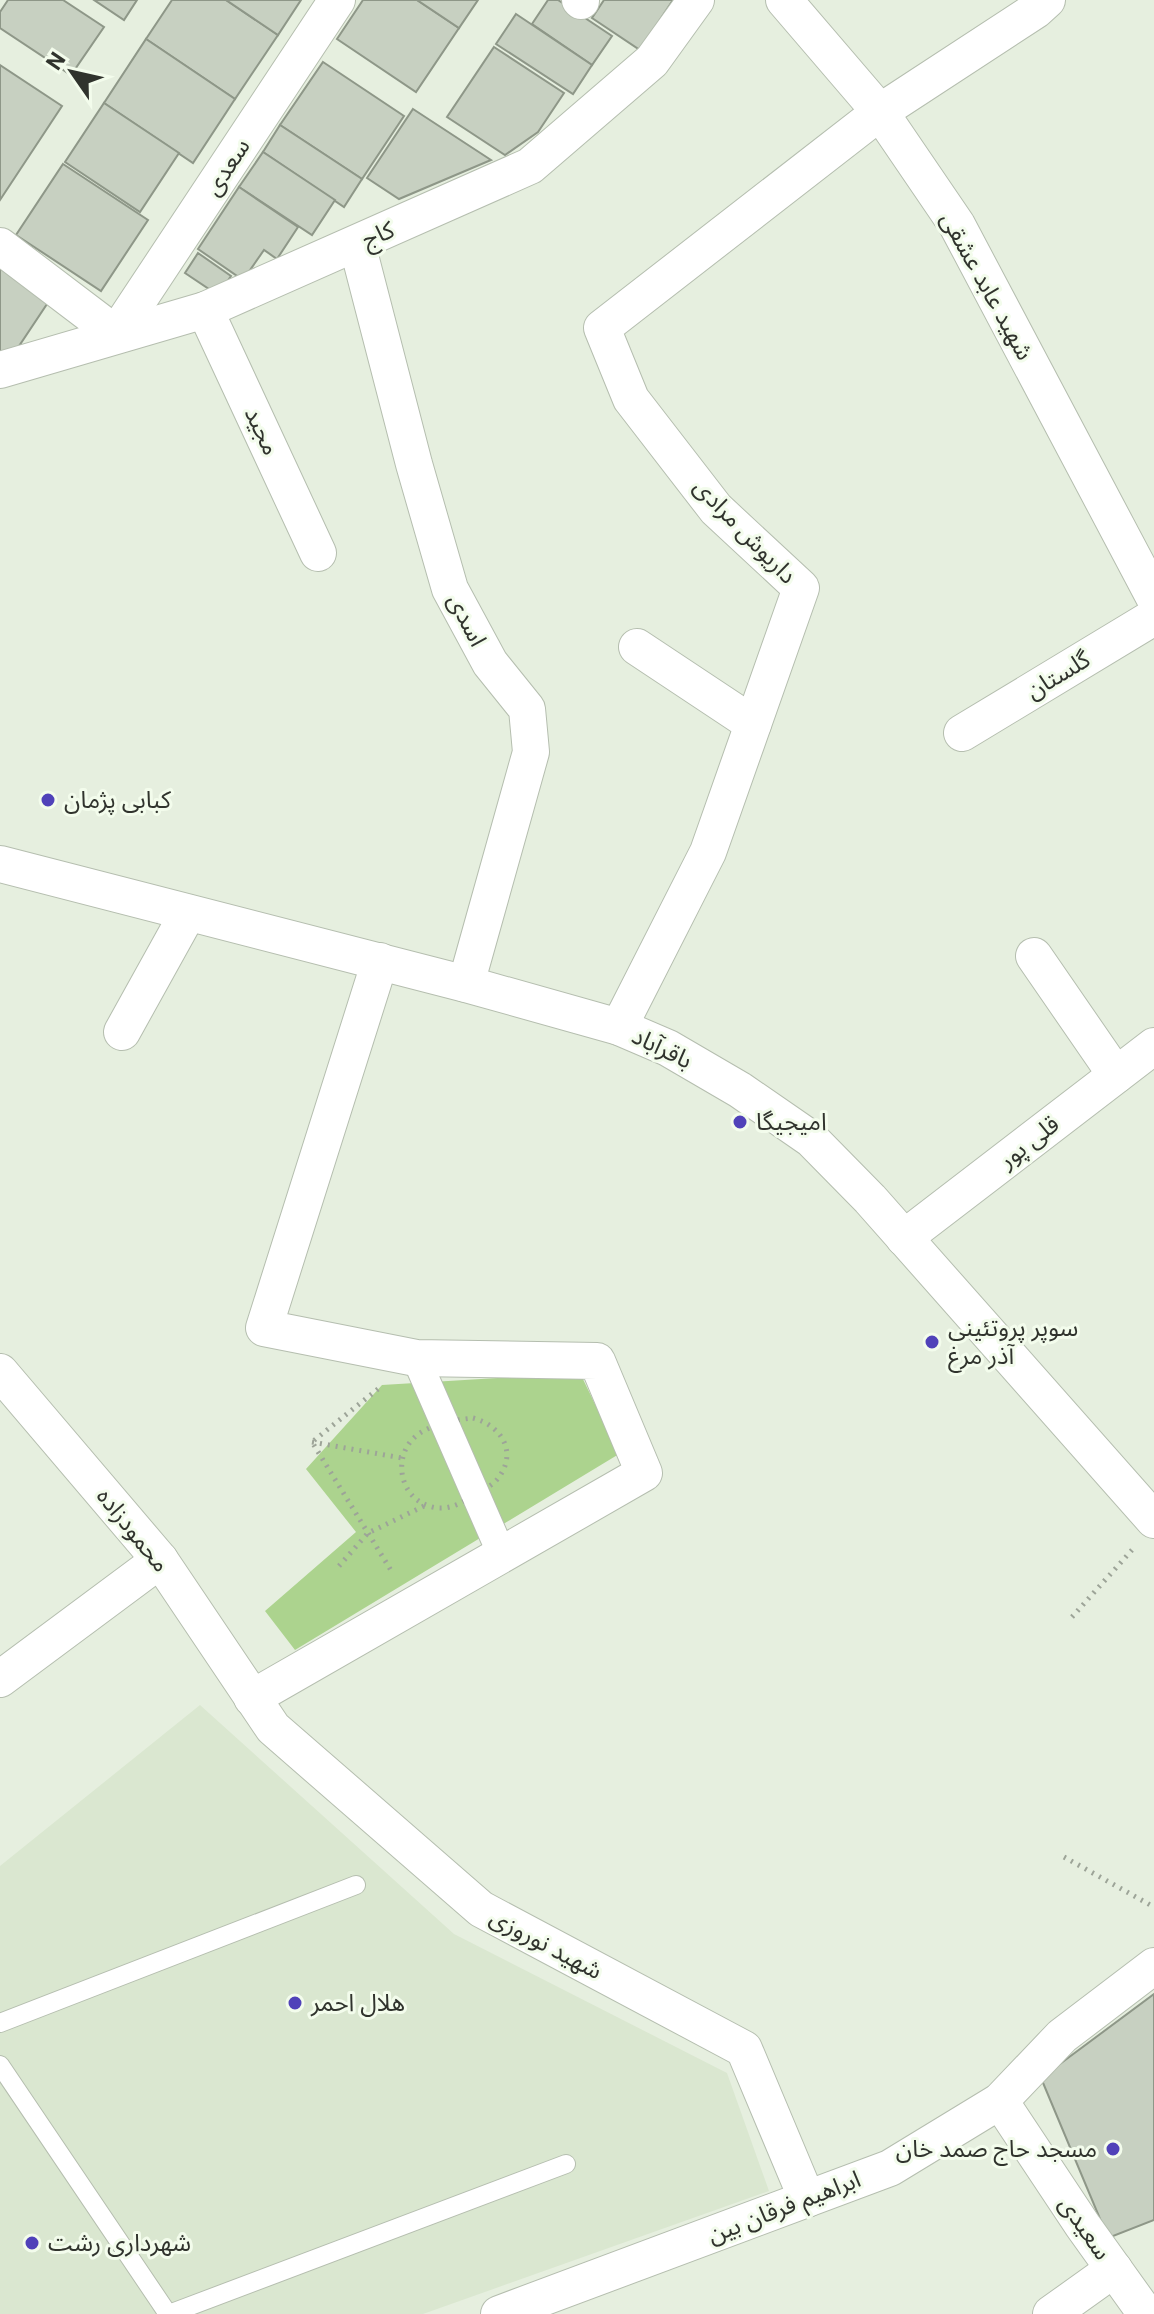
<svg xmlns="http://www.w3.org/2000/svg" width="1154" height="2314" viewBox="0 0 1154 2314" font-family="Roboto,'Noto Sans Arabic',sans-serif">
  <rect width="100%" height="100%" fill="#e6efdf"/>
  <path fill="#dae7d0" d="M200,1705L454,1934L727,2073L769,2191L423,2314H0V1866Z"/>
  <path fill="#acd38e" d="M580,1373L619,1454L295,1650L265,1611L356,1532L306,1469L382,1385Z"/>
  <g fill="#c7d0c1" stroke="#8e9788" stroke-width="2">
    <path d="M8,0H63L104,27L71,75L0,28V12Z"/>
    <path d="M94,0H137L124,20Z"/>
    <path d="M172,0H226L278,35L235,99L146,39Z"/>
    <path d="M226,0H301L278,35Z"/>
    <path d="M363,0H417L459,28L416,92L337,39Z"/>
    <path d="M417,0H478L459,28Z"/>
    <path d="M548,0H558L612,36L592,65L532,24Z"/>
    <path d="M604,0H673L640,50L592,18Z"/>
    <path d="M516,14L592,65L573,94L496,44Z"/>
    <path d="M146,39L235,99L193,163L104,103Z"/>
    <path d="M494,47L564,93L538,132L505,155L447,117Z"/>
    <path d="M323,62L404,116L362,179L280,125Z"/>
    <path d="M0,65L62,106L0,200Z"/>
    <path d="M104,103L179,153L140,212L65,162Z"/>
    <path d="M413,109L491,160L399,199L367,178Z"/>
    <path d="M280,125L362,179L344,207L263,152Z"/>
    <path d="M263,152L335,200L312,235L239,187Z"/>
    <path d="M63,164L148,220L101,291L16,235Z"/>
    <path d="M239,187L298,227L277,259L264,250L243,280L198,249Z"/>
    <path d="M198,253L231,276L218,295L185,273Z"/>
    <path d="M0,268L49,301L9,361L0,355Z"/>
    <path d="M1154,1994V2220L1108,2238L1041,2078Z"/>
  </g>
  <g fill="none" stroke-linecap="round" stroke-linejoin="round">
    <g stroke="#b5beaf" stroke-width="20">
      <g id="service">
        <path d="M0,2023L356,1885"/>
        <path d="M0,2065L168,2314"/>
        <path d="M169,2314L566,2164"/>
      </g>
    </g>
    <g stroke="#b5beaf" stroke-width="30">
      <path id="pedestrian" d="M416,1358L502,1555"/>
    </g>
    <g stroke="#b5beaf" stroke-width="38">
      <g id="minor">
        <path d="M580,0L581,1"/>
        <path d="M784,0L880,112L957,225L1154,597"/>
        <path d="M357,244L414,464L450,589L490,663L527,709L531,752L466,984"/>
        <path d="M0,246L116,334"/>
        <path d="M205,310L318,553"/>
        <path d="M116,334L337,0"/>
        <path d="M0,370L205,310L530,166L652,61L696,0"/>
        <path d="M637,647L753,724"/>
        <path d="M962,733L1154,617"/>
        <path d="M0,864L466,984L619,1027L668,1048L740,1090L811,1139L870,1199L1154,1520"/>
        <path d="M1034,956L1116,1075"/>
        <path d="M619,1027L708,852L801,588L716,509L631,399L602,328L880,112L1036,10L1047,0"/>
        <path d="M122,1032L188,913"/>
        <path d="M904,1238L1154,1046"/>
        <path d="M0,1372L160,1560L273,1728L481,1909L744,2049L807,2199"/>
        <path d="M0,1679L160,1560"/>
        <path d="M252,1698L644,1473L597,1361L416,1358L264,1328L380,961"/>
        <path d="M1000,2101L1083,2226L1146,2314"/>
        <path d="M499,2314L890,2168L1000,2101L1062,2036L1154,1966"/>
        <path d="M1051,2314L1114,2269"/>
      </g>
    </g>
    <g stroke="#9da498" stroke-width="5" stroke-dasharray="2 6" stroke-linecap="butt">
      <path d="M378,1389L312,1442L392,1572"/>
      <path d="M473,1418C500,1425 518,1451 499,1477C493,1486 483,1489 474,1495C460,1504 446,1512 429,1506C397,1496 392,1451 420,1433C436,1423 455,1420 473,1418Z"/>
      <path d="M312,1442L402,1458"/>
      <path d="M339,1566L368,1533L424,1506"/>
      <path d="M1072,1617L1132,1550"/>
      <path d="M1064,1857L1154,1907"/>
    </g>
    <use href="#service" stroke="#fff" stroke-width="18"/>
    <use href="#pedestrian" stroke="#fff" stroke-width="28"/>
    <use href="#minor" stroke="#fff" stroke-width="36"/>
  </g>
  <g fill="#5042b9" stroke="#f3fcec" stroke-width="3">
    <circle cx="48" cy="800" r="8"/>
    <circle cx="740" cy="1122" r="8"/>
    <circle cx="932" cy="1342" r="8"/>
    <circle cx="295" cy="2003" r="8"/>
    <circle cx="1113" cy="2149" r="8"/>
    <circle cx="32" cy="2243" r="8"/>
  </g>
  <g text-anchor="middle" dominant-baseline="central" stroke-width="6" stroke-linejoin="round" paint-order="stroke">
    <g font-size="24" fill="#30332d" stroke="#f3fcec">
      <text transform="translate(227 167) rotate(-57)">سعدی</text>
      <text transform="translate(378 235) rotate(-24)">کاج</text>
      <text transform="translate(987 286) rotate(61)">شهید عابد عشقی</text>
      <text transform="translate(262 431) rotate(65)">مجید</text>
      <text transform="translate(745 531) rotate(46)">داریوش مرادی</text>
      <text transform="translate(467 620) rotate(63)">اسدی</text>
      <text transform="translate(1058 675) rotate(-31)">گلستان</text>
      <text transform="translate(662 1048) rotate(26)">باقرآباد</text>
      <text transform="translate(1029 1142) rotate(-38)">قلی پور</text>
      <text transform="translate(133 1530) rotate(51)">محمودزاده</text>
      <text transform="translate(546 1944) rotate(28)">شهید نوروزی</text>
      <text transform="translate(784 2207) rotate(-21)">ابراهیم فرقان بین</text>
      <text transform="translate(1085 2228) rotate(55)">سعیدی</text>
    </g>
    <g font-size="24" fill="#30332d" stroke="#f3fcec" text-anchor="start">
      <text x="64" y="800">کبابی پژمان</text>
      <text x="756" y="1122">امیجیگا</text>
      <text x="948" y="1328">سوپر پروتئینی<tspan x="948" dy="28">آذر مرغ</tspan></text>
      <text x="311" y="2003">هلال احمر</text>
      <text x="1097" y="2149" text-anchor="end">مسجد حاج صمد خان</text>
      <text x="48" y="2243">شهرداری رشت</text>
    </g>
  </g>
  <g transform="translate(72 72) rotate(304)" stroke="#f3fcec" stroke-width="6" paint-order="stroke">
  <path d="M0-6L14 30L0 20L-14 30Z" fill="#30332d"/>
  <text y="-12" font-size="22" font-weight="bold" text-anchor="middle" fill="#30332d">N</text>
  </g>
</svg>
